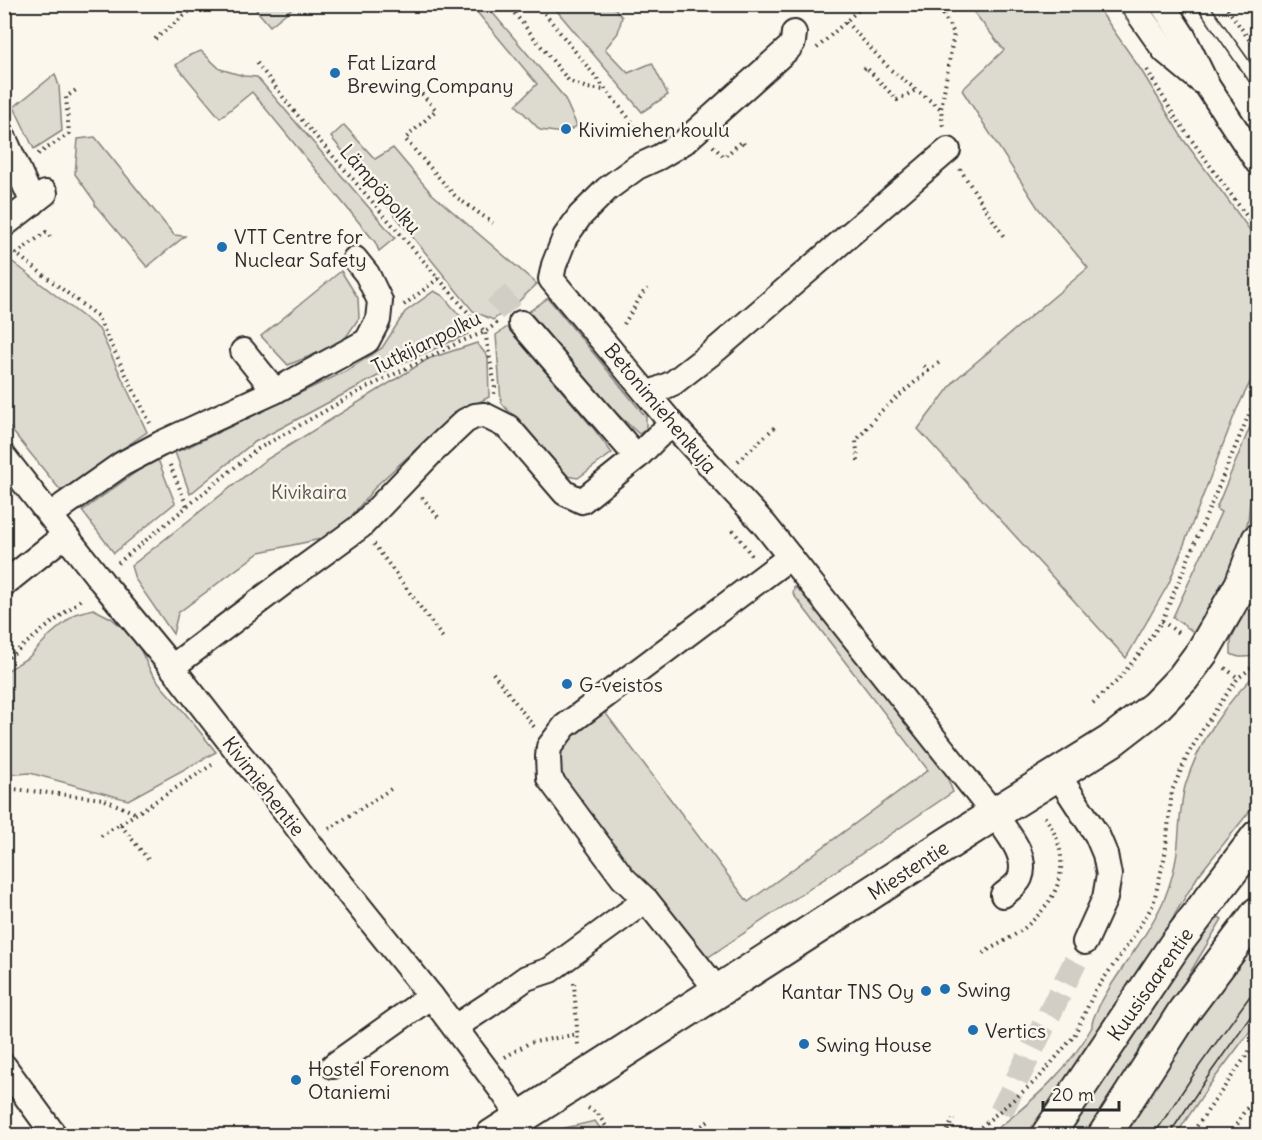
<svg xmlns="http://www.w3.org/2000/svg" width="1262" height="1140" viewBox="0 0 1262 1140" font-family="Delius,sans-serif">
  <rect width="100%" height="100%" fill="#fbf7ec"/>
  <filter id="ink" filterUnits="userSpaceOnUse"><feTurbulence type="fractalNoise" baseFrequency=".0167" numOctaves="2"/><feDisplacementMap in="SourceGraphic" scale="12" xChannelSelector="R" yChannelSelector="G"/><feConvolveMatrix kernelMatrix="1 2 1 2 8 2 1 2 1" color-interpolation-filters="sRGB"/></filter>
  <g filter="url(#ink)">
    <g fill="#dddad0" stroke="#84827e" stroke-width="1.5">
      <path d="M252,5H296L270,26Z"/>
      <path d="M471,5H486L564,97L577,126L564,133L540,130L516,105L537,84Z"/>
      <path d="M552,5H612L622,17L618,33L605,49L628,73L652,63L668,95L642,112Z"/>
      <path d="M968,5H1096L1141,70L1183,139L1258,241L1257,368L1236,411L1169,583L1126,658L918,429L955,380L1088,268L1038,208L962,90L1004,50Z"/>
      <path d="M201,51L220,69L244,76L257,77L395,238L379,251L375,242L252,92L220,118L176,65L190,55Z"/>
      <path d="M55,74L59,86L62,131L34,149L14,107Z"/>
      <path d="M344,125L375,159L393,148L431,193L537,284L519,301L493,320L473,311L331,137Z"/>
      <path d="M95,137L174,235L185,236L147,267L95,205V202L75,174L78,139Z"/>
      <path d="M5,256L99,329L147,432L61,491L5,422Z"/>
      <path d="M341,271L358,298L359,318L342,343L288,365L261,336Z"/>
      <path d="M434,291L443,296L467,324L468,334L400,364L253,443L190,494L175,452L186,448L346,371L382,348L405,312Z"/>
      <path d="M548,298L646,417V429L639,434L614,411L531,314L511,331L594,429L612,453L578,478L559,475L501,402L496,335Z"/>
      <path d="M477,343L488,357L489,397L452,416L377,485L335,536L260,552L178,613L173,634L135,579L131,566L264,461L428,359Z"/>
      <path d="M1257,410V452L1255,459L1248,520L1241,550L1196,634L1173,617L1221,512L1216,509Z"/>
      <path d="M157,457L175,503L114,553L82,511Z"/>
      <path d="M1257,583V657C1245,655 1243,660 1231,654V640Z"/>
      <path d="M794,587L802,592L942,764L953,792L704,960L562,782L559,758L566,739L604,711L748,902L928,770L793,594Z"/>
      <path d="M93,609L111,618L124,629L140,649L151,672L163,688L185,713L216,752L128,800L30,773L5,775V672L29,657L50,635L75,614Z"/>
      <path d="M1257,673V802L1198,876L1175,914L1164,937L1114,1009L1029,1135H1006L998,1128C1034,1100 1070,1068 1092,1027C1090,1012 1129,959 1139,944C1148,930 1157,915 1164,900C1170,885 1175,868 1177,852C1179,838 1179,824 1181,810C1182,802 1183,792 1186,783C1199,742 1226,702 1257,673Z"/>
      <path d="M1215,915L1222,919L1172,1003L1084,1135L1064,1136Z"/>
      <path d="M1257,940V1022L1208,1087L1176,1135L1122,1136L1214,997Z"/>
      <path d="M595,1121L605,1135H541L544,1133Z"/>
    </g>
    <g fill="none" stroke-linecap="round" stroke-linejoin="round">
      <g stroke="#d1cec5" stroke-width="24" stroke-dasharray="24 12" stroke-linecap="butt">
        <path d="M496,293L521,323"/>
        <path d="M1001,1112L1085,942"/>
      </g>
      <g stroke="#2b2b2b" stroke-width="28">
        <g id="minor">
          <path d="M1132,4L1165,51L1201,81"/>
          <path d="M1162,4L1183,36L1208,87L1258,163"/>
          <path d="M794,33L793,42L789,48L684,142L659,157L637,167L607,189L580,216L565,237L554,265L551,279L673,425L764,524L994,814C1006,831 1029,856 1020,878C1017,885 1009,890 1003,895"/>
          <path d="M4,138L33,203"/>
          <path d="M4,225L45,193"/>
          <path d="M521,323L637,457L658,436L673,425"/>
          <path d="M243,351L275,391"/>
          <path d="M648,394L673,383L718,348L948,150"/>
          <path d="M4,457L102,582L167,661L237,751L268,788L321,859L431,996L503,1092L520,1117"/>
          <path d="M51,516L64,505L122,464L160,444L275,391L367,341L378,320L380,301L367,274L355,259"/>
          <path d="M4,584L65,535"/>
          <path d="M172,667L291,577L361,526L431,453L465,421L475,416L484,415L508,427L565,493L582,501L637,457"/>
          <path d="M1058,775L1097,835L1105,854L1109,875L1105,898L1085,942"/>
          <path d="M718,991L646,900L623,878L549,778L548,757L549,747L565,726L790,557"/>
          <path d="M455,1027L490,1004L526,978L550,970L646,900"/>
          <path d="M4,1066L55,1136"/>
          <path d="M333,1066L431,996"/>
        </g>
      </g>
      <g stroke="#2b2b2b" stroke-width="36">
        <g id="major">
          <path d="M492,1136L994,814L1111,741L1155,707L1183,678L1203,651L1241,585L1258,540"/>
          <path d="M1047,1136L1175,945L1258,836"/>
          <path d="M1104,1136L1185,1010L1258,913"/>
        </g>
      </g>
      <g stroke="#2b2b2b" stroke-width="4" stroke-dasharray="1.5 4.5" stroke-linecap="butt">
        <path d="M507,4L569,81L587,88L605,90"/>
        <path d="M537,4L644,137"/>
        <path d="M937,4L954,33L941,109L943,127"/>
        <path d="M1224,4L1258,52"/>
        <path d="M846,22L891,70L941,109"/>
        <path d="M155,39L190,11"/>
        <path d="M817,48L865,4"/>
        <path d="M257,63L293,110L485,332L495,386L494,395"/>
        <path d="M864,69L866,67L897,100L916,90"/>
        <path d="M1147,70L1175,117L1258,232"/>
        <path d="M412,87L420,92L436,110L405,139L456,197L493,223"/>
        <path d="M4,103L10,116"/>
        <path d="M713,146L724,157L742,141L745,146"/>
        <path d="M38,154L69,134L66,97L79,88"/>
        <path d="M960,169L1004,237"/>
        <path d="M10,249L97,316L150,423"/>
        <path d="M16,254L46,232L53,240"/>
        <path d="M404,305L439,278"/>
        <path d="M624,324L643,293L648,289"/>
        <path d="M928,371L940,362"/>
        <path d="M4,408L7,405"/>
        <path d="M738,461L775,427"/>
        <path d="M858,461L856,441L880,412L928,371L922,363"/>
        <path d="M170,465L187,506"/>
        <path d="M422,497L438,517"/>
        <path d="M733,530L752,556"/>
        <path d="M374,544L443,638"/>
        <path d="M118,563L256,450L360,391L462,341L485,332L497,323"/>
        <path d="M1162,621L1181,635"/>
        <path d="M4,661L83,598"/>
        <path d="M1225,668L1238,678"/>
        <path d="M493,673L534,727"/>
        <path d="M1093,703L1117,681L1139,654L1162,621L1258,393"/>
        <path d="M4,788L103,799L135,813"/>
        <path d="M120,824L215,763"/>
        <path d="M329,829L394,787"/>
        <path d="M101,836L120,824L150,862"/>
        <path d="M983,953C998,944 1018,935 1030,923C1065,892 1072,854 1044,816"/>
        <path d="M574,983L578,1045"/>
        <path d="M505,1057L529,1043L578,1034"/>
        <path d="M588,1108L598,1114L612,1136"/>
        <path d="M687,1136L709,1121"/>
        <path d="M945,1136L953,1119"/>
        <path d="M973,1136L982,1126L1038,1079L1074,1036L1095,991L1127,946L1153,905L1165,855L1172,791L1188,754L1208,721L1238,678L1258,663"/>
        <path d="M1190,1136L1258,1039"/>
        <path d="M1234,1136C1238,1118 1244,1110 1258,1097"/>
      </g>
      <use href="#minor" stroke="#fbf7ec" stroke-width="24"/>
      <use href="#major" stroke="#fbf7ec" stroke-width="32"/>
      <g stroke="#2b2b2b" stroke-width="1.5">
        <path d="M1195,4L1258,94"/>
        <path d="M1209,4L1258,73"/>
        <path d="M1153,1136L1200,1065L1258,985"/>
        <path d="M1168,1136L1211,1072L1258,1006"/>
      </g>
    </g>
  </g>
  <g fill="#1f6fb2" stroke="#fbf7ec" stroke-width="2">
    <circle cx="335" cy="73" r="6"/>
    <circle cx="566" cy="129" r="6"/>
    <circle cx="222" cy="247" r="6"/>
    <circle cx="567" cy="684" r="6"/>
    <circle cx="945" cy="989" r="6"/>
    <circle cx="926" cy="991" r="6"/>
    <circle cx="973" cy="1030" r="6"/>
    <circle cx="804" cy="1044" r="6"/>
    <circle cx="296" cy="1080" r="6"/>
  </g>
  <g text-anchor="middle" dominant-baseline="central" stroke-width="5" stroke-linejoin="round" paint-order="stroke">
    <g font-size="20" fill="#2b2b2b" stroke="#fbf7ec" text-anchor="start">
      <text x="347" y="62">Fat Lizard<tspan x="347" dy="23">Brewing Company</tspan></text>
      <text x="578" y="129">Kivimiehen koulu</text>
      <text x="234" y="236">VTT Centre for<tspan x="234" dy="23">Nuclear Safety</tspan></text>
      <text x="579" y="684">G-veistos</text>
      <text x="957" y="989">Swing</text>
      <text x="914" y="991" text-anchor="end">Kantar TNS Oy</text>
      <text x="985" y="1030">Vertics</text>
      <text x="816" y="1044">Swing House</text>
      <text x="308" y="1068">Hostel Forenom<tspan x="308" dy="23">Otaniemi</tspan></text>
    </g>
    <g font-size="20" fill="#2b2b2b" stroke="#fbf7ec">
      <text transform="translate(381 189) rotate(49)">Lämpöpolku</text>
      <text transform="translate(426 342) rotate(-26)">Tutkijanpolku</text>
      <text transform="translate(661 408) rotate(50)">Betonimiehenkuja</text>
      <text transform="translate(264 786) rotate(52)">Kivimiehentie</text>
      <text transform="translate(908 870) rotate(-33)">Miestentie</text>
      <text transform="translate(1150 984) rotate(-55)">Kuusisaarentie</text>
    </g>
    <g font-size="20" fill="#585754" stroke="#fbf7ec">
      <text x="309" y="491">Kivikaira</text>
    </g>
  </g>
  <rect width="1262" height="1140" fill="none" stroke="#fbf7ec" stroke-width="24"/>
  <rect x="12" y="12" width="1238" height="1116" fill="none" stroke="#2b2b2b" stroke-width="2" filter="url(#ink)"/>
  <path d="M1043 1101v9h76v-9" fill="none" stroke="#2b2b2b" stroke-width="3"/>
  <text x="1052" y="1101" font-size="18" fill="#2b2b2b" stroke="#fbf7ec" stroke-width="4.5" paint-order="stroke">20 m</text>
</svg>
